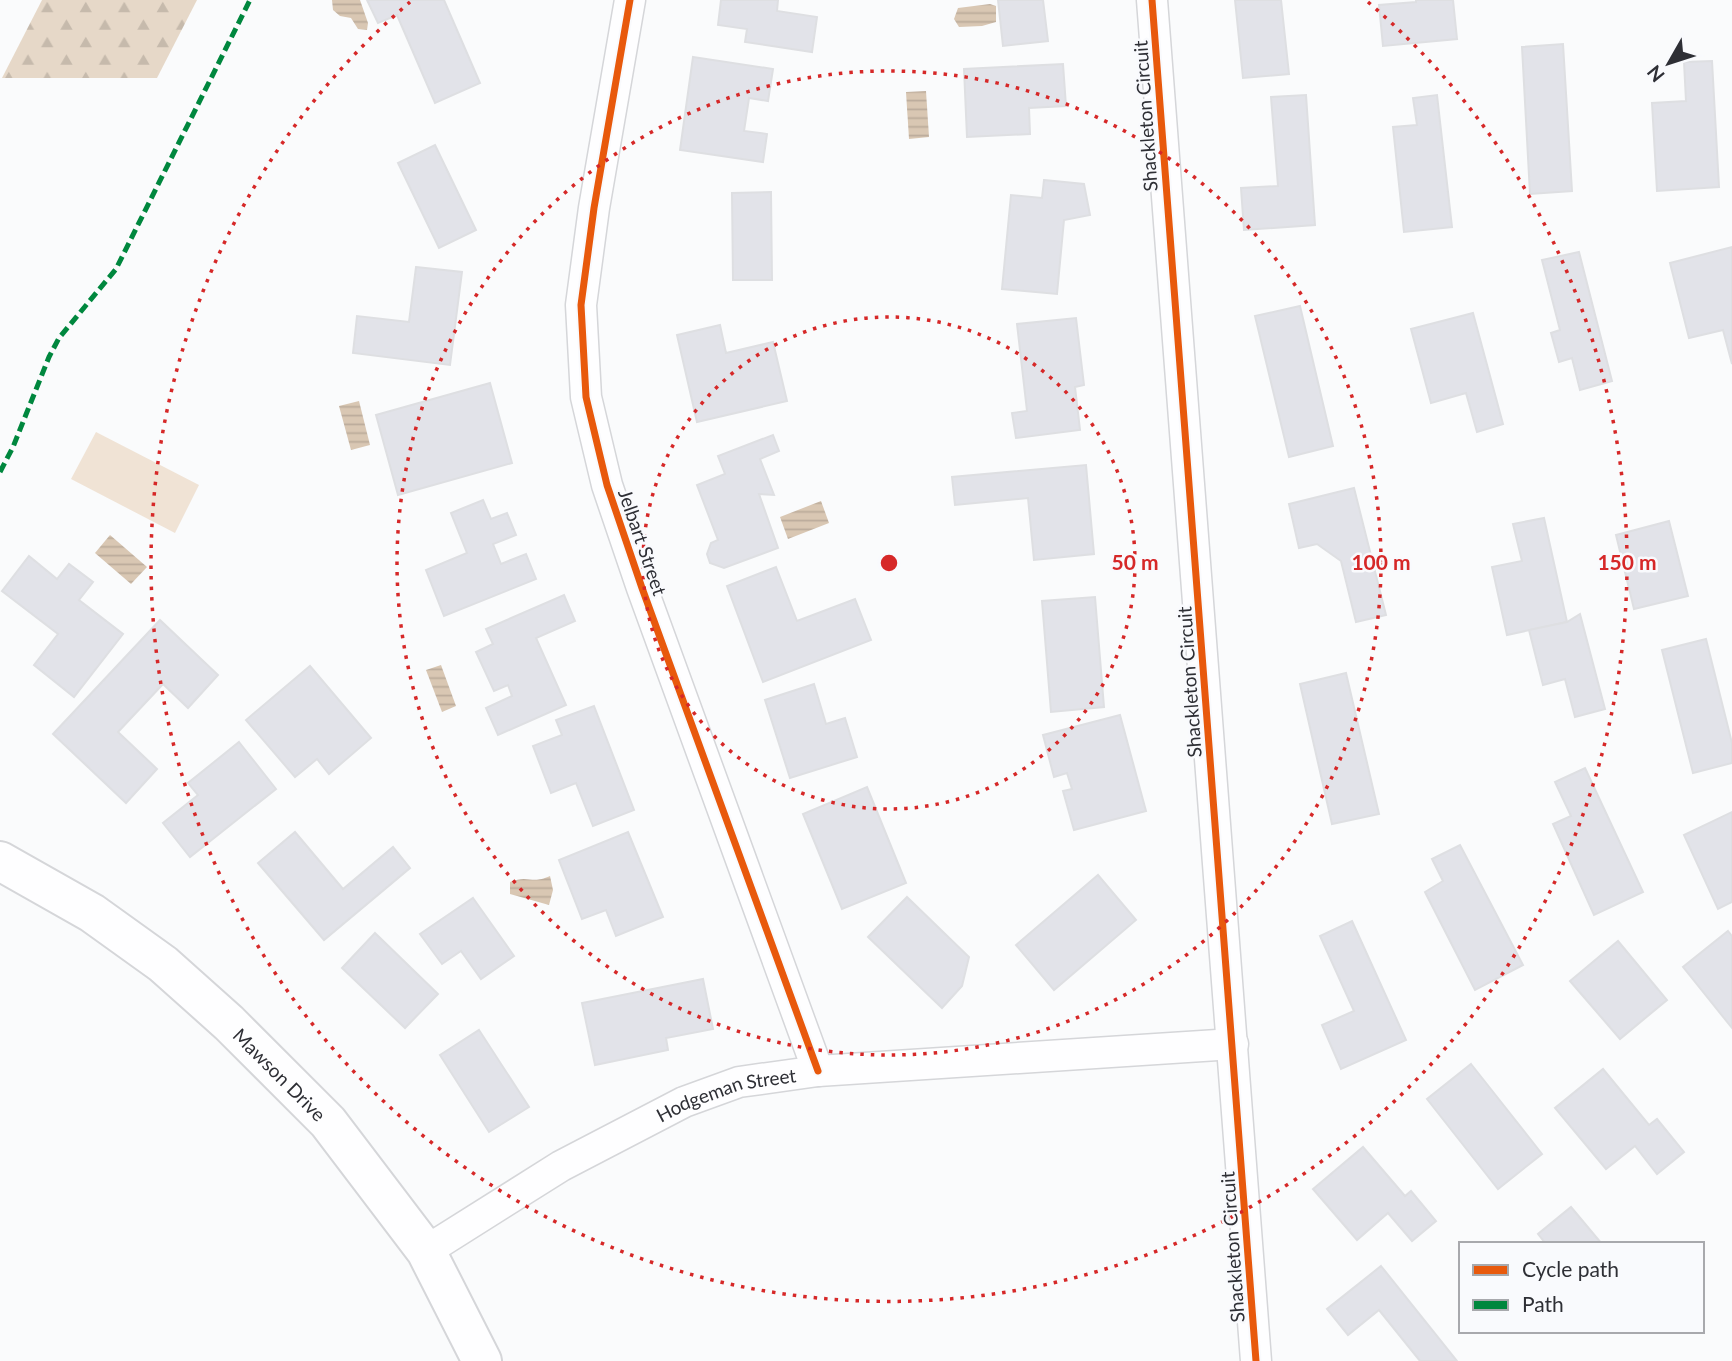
<svg xmlns="http://www.w3.org/2000/svg" width="1732" height="1361" viewBox="0 0 1732 1361" font-family="Lato,sans-serif">
  <defs>
    <pattern id="forest-firs" width="22" height="20" patternUnits="userSpaceOnUse" patternTransform="scale(1.75)"><rect width="22" height="20" fill="#e6d8c8"/><path d="M5 1l3.5 6h-7zM16 11l3.5 6h-7z" fill="#c6baac"/></pattern>
    <pattern id="water-rules" width="6" height="5" patternUnits="userSpaceOnUse" patternTransform="scale(1.75)"><rect width="6" height="5" fill="#d9c7b3"/><path d="M0 2.5h6" fill="none" stroke="#bbab9b"/></pattern>
  </defs>
  <rect width="100%" height="100%" fill="#fafbfc"/>
  <path fill="url(#forest-firs)" d="M42,0H197L157,78H2Z"/>
  <path fill="#f0e3d5" d="M96,432L199,485L175,533L71,479Z"/>
  <g fill="url(#water-rules)">
    <path d="M332,0H360L368,23L367,30L358,29L351,18L340,16L333,10Z"/>
    <path d="M990,4L996,6V22L982,26L959,27L954,19L958,8Z"/>
    <path d="M926,91L929,137L909,139L906,92Z"/>
    <path d="M359,401L370,445L351,450L339,406Z"/>
    <path d="M821,501L829,523L788,539L780,517Z"/>
    <path d="M110,535L147,567L131,584L95,553Z"/>
    <path d="M441,665L456,706L442,712L426,670Z"/>
    <path d="M550,876L553,890L549,905L510,894V882C529,874 531,885 550,876Z"/>
  </g>
  <g fill="#e2e3e9" stroke="#dedfe2" stroke-width="2">
    <path d="M367,0H444L480,83L435,103L397,15L378,23Z"/>
    <path d="M721,0H778L777,11L817,17L812,52L745,42L747,29L718,25Z"/>
    <path d="M998,0H1043L1048,41L1003,46Z"/>
    <path d="M1235,0H1281L1289,74L1243,78Z"/>
    <path d="M1416,0H1453L1457,39L1383,46L1379,5L1416,2Z"/>
    <path d="M1563,44L1572,191L1530,194L1522,47Z"/>
    <path d="M693,57L773,69L768,101L749,98L744,131L767,134L763,162L680,150Z"/>
    <path d="M1712,61L1719,187L1657,191L1652,103L1686,101L1684,62Z"/>
    <path d="M1063,64L1066,106L1029,108L1030,134L967,137L964,69Z"/>
    <path d="M1306,95L1315,225L1244,230L1241,188L1278,186L1271,97Z"/>
    <path d="M1437,95L1452,227L1404,232L1393,127L1417,125L1413,98Z"/>
    <path d="M435,145L476,230L439,248L398,163Z"/>
    <path d="M1044,180L1084,184L1090,215L1064,220L1057,294L1002,289L1011,195L1042,198Z"/>
    <path d="M771,192L772,280H733L732,193Z"/>
    <path d="M1732,247V364L1723,330L1689,338L1670,263Z"/>
    <path d="M1579,252L1612,381L1580,390L1572,358L1559,362L1551,333L1560,330L1542,260Z"/>
    <path d="M416,267L462,272L450,365L353,353L357,316L409,322Z"/>
    <path d="M1300,306L1333,446L1289,457L1255,316Z"/>
    <path d="M1473,313L1503,424L1477,432L1466,393L1431,403L1411,329Z"/>
    <path d="M1076,318L1084,385L1075,387L1080,430L1016,438L1012,413L1027,411L1017,324Z"/>
    <path d="M720,325L726,353L773,342L787,401L697,422L677,335Z"/>
    <path d="M490,383L512,463L398,495L376,415Z"/>
    <path d="M773,435L779,451L760,459L774,495L759,494L778,548L724,568L710,563L707,554L711,543L718,540L697,485L725,474L718,456Z"/>
    <path d="M1086,465L1094,554L1034,560L1028,498L955,505L952,477Z"/>
    <path d="M1354,488L1386,615L1356,622L1341,561L1317,544L1299,548L1289,504Z"/>
    <path d="M483,500L491,519L507,513L516,535L493,544L501,564L526,554L536,579L444,616L426,570L467,553L451,513Z"/>
    <path d="M1544,518L1567,622L1507,635L1492,567L1522,561L1513,524Z"/>
    <path d="M1669,521L1688,596L1634,609L1616,535Z"/>
    <path d="M29,556L57,579L69,564L93,582L79,600L123,634L74,697L34,665L58,634L2,591Z"/>
    <path d="M776,567L797,621L855,599L871,640L763,682L727,586Z"/>
    <path d="M564,595L575,621L536,638L566,705L498,735L486,708L512,696L508,685L494,691L476,652L493,644L486,629Z"/>
    <path d="M1095,597L1104,707L1051,712L1042,601Z"/>
    <path d="M1580,614L1605,709L1575,717L1565,679L1543,685L1529,630L1567,622Z"/>
    <path d="M160,620L218,675L188,708L163,684L118,732L157,769L126,803L53,734Z"/>
    <path d="M1706,639L1732,743V763L1693,773L1662,650Z"/>
    <path d="M310,666L371,738L329,774L317,759L295,777L246,720Z"/>
    <path d="M1346,673L1379,814L1332,824L1300,684Z"/>
    <path d="M814,684L826,724L845,718L857,757L790,778L765,700Z"/>
    <path d="M594,706L634,810L593,826L576,783L551,793L533,746L562,735L556,720Z"/>
    <path d="M1120,715L1146,811L1074,830L1063,791L1072,789L1067,773L1054,777L1043,735Z"/>
    <path d="M239,742L276,789L190,857L163,823L198,795L188,783Z"/>
    <path d="M1585,768L1643,892L1594,915L1553,824L1571,816L1555,782Z"/>
    <path d="M867,787L906,883L842,909L803,814Z"/>
    <path d="M1732,812V902L1718,909L1684,835Z"/>
    <path d="M295,832L343,889L393,847L410,868L324,940L258,863Z"/>
    <path d="M628,832L663,917L616,936L606,910L582,919L559,860Z"/>
    <path d="M1460,845L1523,965L1475,990L1425,892L1443,881L1432,859Z"/>
    <path d="M1098,875L1136,920L1054,990L1016,945Z"/>
    <path d="M907,897L969,957L962,986L942,1008L868,937Z"/>
    <path d="M473,898L514,956L481,979L461,951L442,964L420,934Z"/>
    <path d="M1352,921L1406,1040L1341,1069L1322,1025L1354,1011L1320,936Z"/>
    <path d="M1728,931L1732,936V1028L1683,967Z"/>
    <path d="M375,933L438,994L405,1028L342,968Z"/>
    <path d="M1618,941L1667,1000L1620,1039L1570,981Z"/>
    <path d="M703,979L713,1029L666,1038L668,1050L595,1065L582,1003Z"/>
    <path d="M479,1030L529,1107L489,1132L440,1055Z"/>
    <path d="M1471,1064L1542,1154L1498,1189L1427,1099Z"/>
    <path d="M1603,1069L1649,1125L1657,1119L1684,1152L1657,1174L1635,1146L1606,1169L1555,1108Z"/>
    <path d="M1363,1147L1405,1196L1411,1191L1436,1221L1412,1241L1388,1213L1357,1240L1313,1189Z"/>
    <path d="M1571,1207L1602,1244H1546L1538,1234Z"/>
    <path d="M1381,1266L1457,1361H1420L1379,1310L1348,1335L1327,1309Z"/>
  </g>
  <g fill="none" stroke-linecap="round" stroke-linejoin="round">
    <g stroke="#d5d6d9" stroke-width="33">
      <g id="street">
        <path d="M630,0L594,208L581,305L586,397L607,485L642,588L818,1071"/>
        <path d="M1152,0L1256,1361"/>
        <path id="s1" d="M426,1251L561,1166L684,1102L739,1082L818,1071L1233,1044"/>
      </g>
    </g>
    <g stroke="#d5d6d9" stroke-width="42">
      <g id="secondary">
        <path id="s2" d="M0,861L92,913L163,964L229,1023L328,1122L426,1251L482,1361"/>
      </g>
    </g>
    <use href="#street" stroke="#fefeff" stroke-width="30"/>
    <use href="#secondary" stroke="#fefeff" stroke-width="38"/>
    <path stroke="#00873e" stroke-width="5" stroke-dasharray="10 5" stroke-linecap="butt" d="M0,472L13,447L49,357L59,338L116,269L250,0"/>
    <g stroke="#f9fafd" stroke-width="11">
      <g id="cycleway">
        <path d="M630,0L594,208L581,305L586,397L607,485L642,588L818,1071"/>
        <path d="M1152,0L1256,1361"/>
      </g>
    </g>
    <use href="#cycleway" stroke="#e8590c" stroke-width="7"/>
  </g>
  <g fill="none" stroke="#d62828" stroke-width="3.5" stroke-dasharray="3.5 7">
    <circle cx="889" cy="563" r="246"/>
    <circle cx="889" cy="563" r="492"/>
    <path d="M1368 2A738 738 0 1 1 410 2"/>
  </g>
  <g text-anchor="middle" dominant-baseline="central" stroke-width="5" stroke-linejoin="round" paint-order="stroke">
    <g font-size="19" fill="#2e2f35" stroke="#f9fafd">
      <text transform="translate(1145 116) rotate(-94)">Shackleton Circuit</text>
      <text transform="translate(643 542) rotate(71)">Jelbart Street</text>
      <text transform="translate(1189 682) rotate(-94)">Shackleton Circuit</text>
      <text stroke="none"><textPath href="#s2" startOffset="354">Mawson Drive</textPath></text>
      <text stroke="none"><textPath href="#s1" startOffset="341">Hodgeman Street</textPath></text>
      <text transform="translate(1232 1247) rotate(-94)">Shackleton Circuit</text>
    </g>
  </g>
  <circle cx="889" cy="563" r="10" fill="#d62828" stroke="#f9fafd" stroke-width="3.5"/>
  <g font-size="21" text-anchor="middle" font-weight="bold" fill="#d62828" stroke="#f9fafd" stroke-width="5" stroke-linejoin="round" paint-order="stroke">
    <text x="1135" y="570">50 m</text>
    <text x="1381" y="570">100 m</text>
    <text x="1627" y="570">150 m</text>
  </g>
  <rect x="1459" y="1242" width="245" height="91" fill="#f9fafd" stroke="#a8a9ad" stroke-width="2"/>
  <rect x="1473" y="1265" width="35" height="10" fill="#e8590c" stroke="#a8a9ad" stroke-width="2"/>
  <text x="1522" y="1277" font-size="21" fill="#2e2f35">Cycle path</text>
  <rect x="1473" y="1300" width="35" height="10" fill="#00873e" stroke="#a8a9ad" stroke-width="2"/>
  <text x="1522" y="1312" font-size="21" fill="#2e2f35">Path</text>
  <g transform="translate(1669 63) rotate(231)" stroke="#f9fafd" stroke-width="5" paint-order="stroke">
  <path d="M0-5L12 26L0 18L-12 26Z" fill="#2e2f35"/>
  <text y="-10" font-size="19" font-weight="bold" text-anchor="middle" fill="#2e2f35">N</text>
  </g>
</svg>
